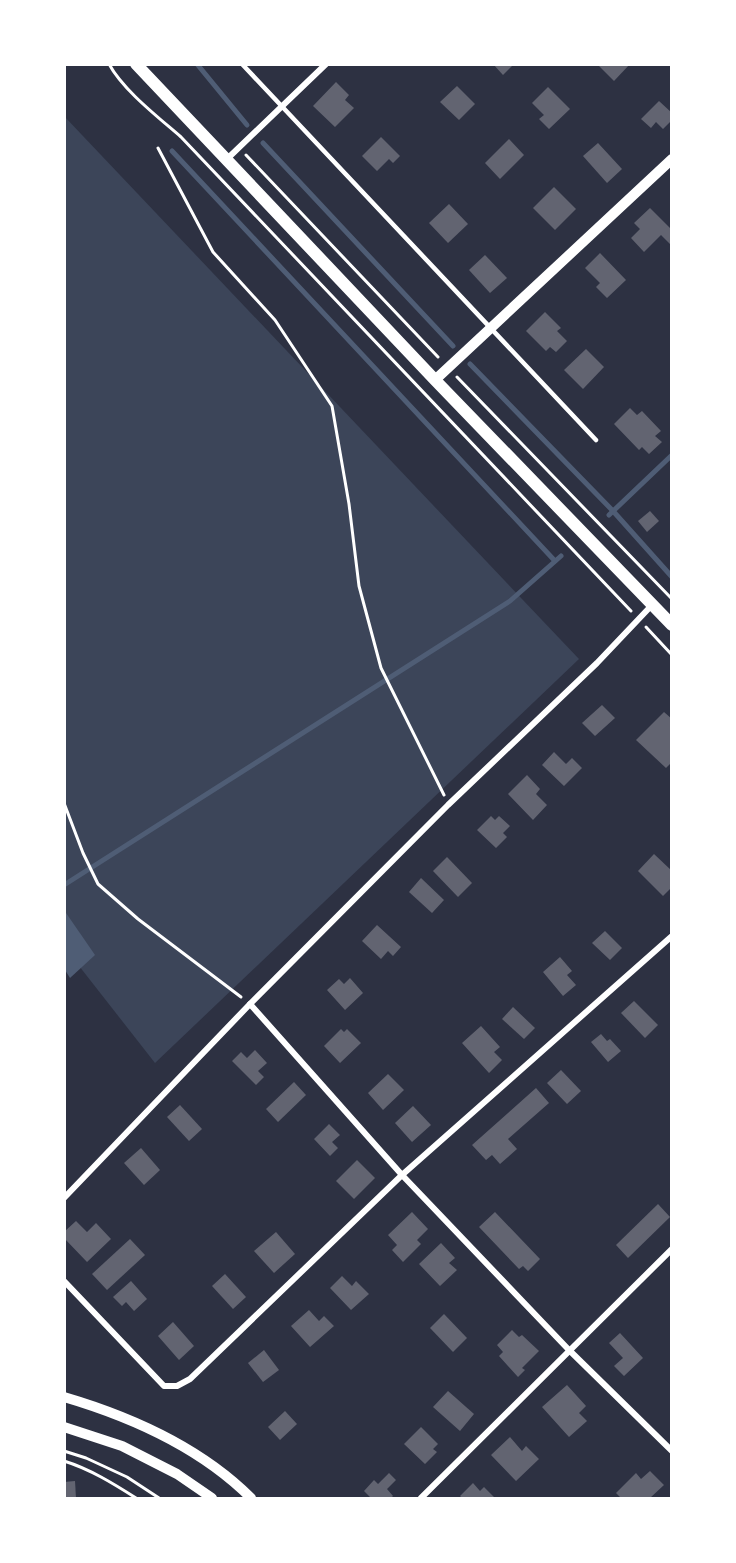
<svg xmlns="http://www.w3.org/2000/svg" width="736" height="1563" viewBox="0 0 736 1563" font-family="Roboto,sans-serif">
  <rect width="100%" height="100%" fill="#2d3142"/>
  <path fill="#3c4559" d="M64,116L579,659L155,1063L65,948Z"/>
  <path fill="#4f5d75" d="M64,910L95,955L70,978L65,970Z"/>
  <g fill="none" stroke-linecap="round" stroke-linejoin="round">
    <g stroke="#4f5d75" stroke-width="5">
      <path d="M197,64L247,125"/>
      <path d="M263,143L453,346"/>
      <path d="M172,151L555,561"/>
      <path d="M470,364L613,511L672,577"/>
      <path d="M609,515L672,455"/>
      <path d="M64,885L510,601L561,556"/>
    </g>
  </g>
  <g fill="#626471">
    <path d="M493,64H514L503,75Z"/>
    <path d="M597,64H630L614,81Z"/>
    <path d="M336,82L349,95L345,100L354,108L335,127L313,106Z"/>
    <path d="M457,86L475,104L459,120L440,102Z"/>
    <path d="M548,87L570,109L549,129L539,119L544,115L532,103Z"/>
    <path d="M659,101L672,113V120L663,129L656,122L651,128L641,119Z"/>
    <path d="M381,137L400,156L393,163L389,159L377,171L362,156Z"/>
    <path d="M509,139L524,155L500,179L485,163Z"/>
    <path d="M598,143L622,169L607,183L583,156Z"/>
    <path d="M554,187L576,209L555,230L533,208Z"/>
    <path d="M449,204L468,224L448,243L429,223Z"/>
    <path d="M650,208L672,230V246L661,235L644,252L631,238L640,229L634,223Z"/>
    <path d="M600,253L626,280L607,298L596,287L600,283L585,268Z"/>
    <path d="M485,255L507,278L490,293L469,270Z"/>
    <path d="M545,312L561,328L557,331L567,341L556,352L550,347L546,351L526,331Z"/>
    <path d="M586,349L604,367L583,389L564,370Z"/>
    <path d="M630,408L637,415L642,411L661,431L655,436L662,442L649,454L642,447L639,450L614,424Z"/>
    <path d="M650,511L659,521L647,532L638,521Z"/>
    <path d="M602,705L615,718L595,736L582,723Z"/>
    <path d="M664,712L672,719V762L666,768L636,740Z"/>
    <path d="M554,752L566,764L572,758L582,768L564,786L542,765Z"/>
    <path d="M527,775L540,789L536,794L547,805L533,820L508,794Z"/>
    <path d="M491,816L495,820L499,816L510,826L503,833L507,837L496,848L477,830Z"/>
    <path d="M654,854L672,871V887L663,896L638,871Z"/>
    <path d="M447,857L472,883L458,897L433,871Z"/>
    <path d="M421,878L444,900L432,913L409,892Z"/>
    <path d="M377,925L401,947L393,956L388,951L381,959L362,941Z"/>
    <path d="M605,931L622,948L610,960L592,943Z"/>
    <path d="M560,957L572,971L567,975L576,985L563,996L543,972Z"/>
    <path d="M350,978L363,993L345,1010L327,990L339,979L344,984Z"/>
    <path d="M634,1001L658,1025L645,1038L621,1013Z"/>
    <path d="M513,1007L535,1028L524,1039L502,1019Z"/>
    <path d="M481,1026L500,1047L494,1052L502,1060L489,1073L462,1043Z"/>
    <path d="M341,1029L344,1032L347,1029L361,1043L340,1063L324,1046Z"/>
    <path d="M601,1034L607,1041L610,1039L621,1051L608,1062L591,1042Z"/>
    <path d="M255,1050L267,1063L258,1071L264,1077L256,1085L232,1061L241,1052L247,1058Z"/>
    <path d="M561,1070L581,1091L567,1104L547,1083Z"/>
    <path d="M388,1074L404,1090L383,1110L368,1093Z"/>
    <path d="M294,1082L306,1095L278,1122L266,1109Z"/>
    <path d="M536,1088L549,1103L508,1139L517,1149L500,1164L492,1155L486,1160L472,1145Z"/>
    <path d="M180,1105L202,1129L189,1141L167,1117Z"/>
    <path d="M413,1106L431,1125L412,1142L395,1123Z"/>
    <path d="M329,1124L340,1135L332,1142L338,1148L330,1156L314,1139Z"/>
    <path d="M141,1148L160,1170L144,1185L124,1163Z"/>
    <path d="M357,1160L375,1178L354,1199L336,1181Z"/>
    <path d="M658,1204L670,1217L628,1258L616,1245Z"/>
    <path d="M412,1212L428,1229L417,1240L421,1244L403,1262L392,1250L397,1245L388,1235Z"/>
    <path d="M495,1212L540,1259L528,1271L523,1266L519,1269L479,1227Z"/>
    <path d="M76,1221L87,1232L96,1223L111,1239L87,1262L64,1238V1232Z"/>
    <path d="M276,1232L295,1254L274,1273L254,1251Z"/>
    <path d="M130,1239L145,1255L107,1290L92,1274Z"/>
    <path d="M441,1243L455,1258L449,1263L457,1270L440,1286L419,1264Z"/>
    <path d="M225,1274L246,1297L233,1309L212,1286Z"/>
    <path d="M342,1276L352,1286L356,1281L369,1294L351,1310L330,1288Z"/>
    <path d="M131,1281L147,1299L134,1311L126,1302L122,1306L113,1297Z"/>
    <path d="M309,1310L319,1321L324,1316L334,1326L310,1347L291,1326Z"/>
    <path d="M444,1314L467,1338L453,1352L430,1328Z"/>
    <path d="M173,1322L194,1346L179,1360L158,1336Z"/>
    <path d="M512,1330L519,1337L522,1335L539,1351L522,1368L525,1370L518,1377L499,1356L503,1352L497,1345Z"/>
    <path d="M620,1333L643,1358L624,1376L614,1366L623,1358L609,1343Z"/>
    <path d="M264,1350L279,1370L263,1382L248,1363Z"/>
    <path d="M567,1385L586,1406L579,1413L587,1421L569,1437L542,1407Z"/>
    <path d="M448,1391L474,1414L460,1431L433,1407Z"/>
    <path d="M285,1411L297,1424L280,1440L268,1427Z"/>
    <path d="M421,1427L438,1444L433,1449L437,1452L425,1464L404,1444Z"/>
    <path d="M510,1437L522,1451L526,1446L539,1459L516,1481L491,1455Z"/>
    <path d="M650,1471L664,1485L650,1498H621L616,1493L636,1473L641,1479Z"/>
    <path d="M389,1473L396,1480L387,1489L393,1496L391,1498H371L364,1491L374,1480L378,1484Z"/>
    <path d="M75,1481L76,1498H64V1482Z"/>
    <path d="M473,1483L480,1491L484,1487L494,1497L493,1498H462L460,1496Z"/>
  </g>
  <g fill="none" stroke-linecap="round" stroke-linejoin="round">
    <g stroke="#fff" stroke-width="3">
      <path d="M109,64C123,90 158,117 181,137L631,611"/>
      <path d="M158,148L213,252L275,320L332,406L349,504L359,586L381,668L444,795"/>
      <path d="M246,155L438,357"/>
      <path d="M457,377L672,599"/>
      <path d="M646,627L672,655"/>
      <path d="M64,803L83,853L98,884L138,919L241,997"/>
      <path d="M64,1451L86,1458L127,1477L159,1498"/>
      <path d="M64,1461C90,1469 114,1484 136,1498"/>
    </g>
    <path stroke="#fff" stroke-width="4.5" d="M242,64L596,440"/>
    <g stroke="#fff" stroke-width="6">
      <path d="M226,160L326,64"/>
      <path d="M250,1004L402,1175L569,1350L672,1451"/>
      <path d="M64,1198L250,1004L448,805L597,663L652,605"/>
      <path d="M64,1281L164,1386H177L190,1379L402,1175L672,936"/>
      <path d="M421,1498L672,1249"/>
    </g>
    <g stroke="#fff" stroke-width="10">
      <path d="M435,380L672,159"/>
      <path d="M64,1397C132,1417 201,1448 251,1498"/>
      <path d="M64,1427L122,1446L177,1474L212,1498"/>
    </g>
    <path stroke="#fff" stroke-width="12" d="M136,64L435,380L672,625"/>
  </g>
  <rect width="736" height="1563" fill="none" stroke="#ffffff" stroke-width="132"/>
</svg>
